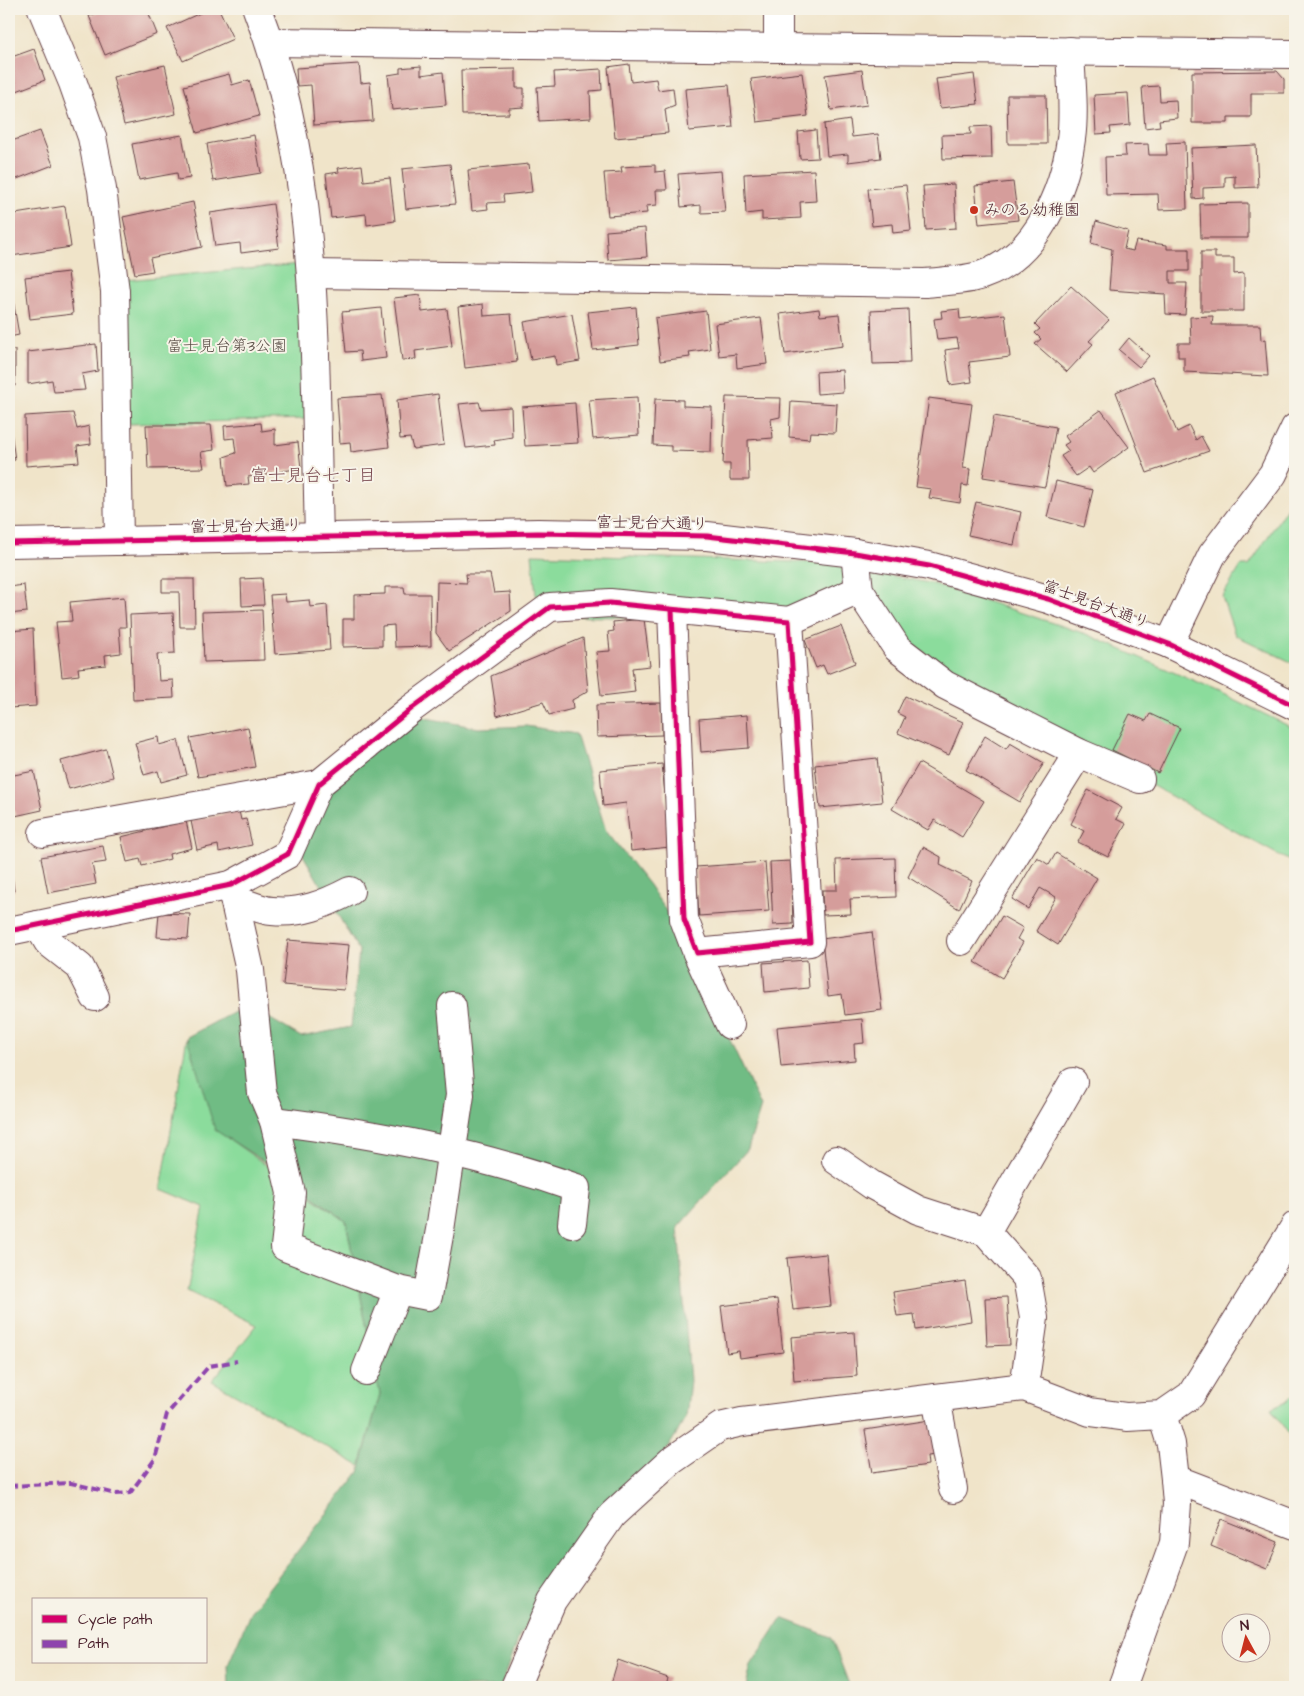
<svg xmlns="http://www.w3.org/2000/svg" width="1304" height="1696" viewBox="0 0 1304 1696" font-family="'Architects Daughter','Klee One',sans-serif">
  <rect width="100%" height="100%" fill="#f7f3e8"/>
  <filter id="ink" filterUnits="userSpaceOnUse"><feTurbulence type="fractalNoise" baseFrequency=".02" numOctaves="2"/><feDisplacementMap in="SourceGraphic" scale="10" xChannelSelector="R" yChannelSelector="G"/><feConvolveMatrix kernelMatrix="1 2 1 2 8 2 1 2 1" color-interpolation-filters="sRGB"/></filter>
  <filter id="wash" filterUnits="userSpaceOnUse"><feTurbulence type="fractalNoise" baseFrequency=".0096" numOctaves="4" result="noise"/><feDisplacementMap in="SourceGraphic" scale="20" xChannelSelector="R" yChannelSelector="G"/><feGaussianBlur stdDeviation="1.12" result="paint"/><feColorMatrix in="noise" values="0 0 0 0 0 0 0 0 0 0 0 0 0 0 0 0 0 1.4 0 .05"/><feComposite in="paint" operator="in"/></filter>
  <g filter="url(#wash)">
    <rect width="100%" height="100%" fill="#f0e4c9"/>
    <g fill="#8bdc9c" stroke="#6a7e64">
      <path d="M300,264L306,419L129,424L126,280Z"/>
      <path d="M1295,495V664L1235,635L1222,597L1241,566H1249Z"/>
      <path d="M532,554L826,563L934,584L1086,634L1221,693L1295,729V864L1140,779L908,643L859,590L777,619L538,616Z"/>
      <path d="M187,1037L219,1132L346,1221L380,1394L360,1466L212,1381L257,1325L187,1291L204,1207L161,1189Z"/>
      <path d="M1295,1393V1443L1271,1409L1286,1402Z"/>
    </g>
    <g fill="#70bc84" stroke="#5d6e58">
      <path d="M416,716L479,728L526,726L576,734L606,831L649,885L680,932L761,1107L748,1149L678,1227L690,1380L686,1418L663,1456L576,1540L551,1588L520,1634L501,1687H229L228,1665L251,1611L359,1472L380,1394L346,1221L279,1171L215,1130L187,1037L247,1005L301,1037L351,1027L359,951L303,855L309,805Z"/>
      <path d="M782,1618L831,1637L850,1687H746L751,1665Z"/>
    </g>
    <g id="blocks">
      <g fill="#d59d9b">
        <path d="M107,9H147L157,34L105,55L89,16Z"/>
        <path d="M209,9H219L233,39L183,61L167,28Z"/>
        <path d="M34,49L45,80L9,94V58Z"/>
        <path d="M359,64L361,83L370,82L373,121L314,125L311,85L297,86L296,68Z"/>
        <path d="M629,64L631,82L656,79L658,90L673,88L675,105L665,109L668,133L615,138L608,67Z"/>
        <path d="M165,65L176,114L124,125L113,77Z"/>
        <path d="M421,66V75L443,72L446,105L392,110L388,75L400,73V68Z"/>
        <path d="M516,69V88H524V107L509,108V114L462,115L461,70Z"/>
        <path d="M601,69L602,90L590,91L591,118L539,121L537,87L555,86L554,72Z"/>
        <path d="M862,70L867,105L831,110L825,75Z"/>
        <path d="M1277,71L1284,79V93H1251V117H1228V123H1192V72Z"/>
        <path d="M802,73L808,116L757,122L751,79Z"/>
        <path d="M229,74L232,85L249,80L259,116L197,133L184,86Z"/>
        <path d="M974,74L978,104L940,108L936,79Z"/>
        <path d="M729,85L733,127L689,131L685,89Z"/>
        <path d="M1159,86L1160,101L1176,100L1177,118L1159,120L1160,126L1145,128L1142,87Z"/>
        <path d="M1128,93L1130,125L1110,127L1111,133L1096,134L1094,95Z"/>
        <path d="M1007,95H1046L1047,144H1008Z"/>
        <path d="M850,120L852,137L878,134L881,158L848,162V154L827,156L824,124Z"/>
        <path d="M991,126L992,158L943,159L942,135L971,134L970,127Z"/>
        <path d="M816,130L818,158L800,159L798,132Z"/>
        <path d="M40,131L53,165L9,182V142Z"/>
        <path d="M182,135L190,178L178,180L177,173L139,180L132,144Z"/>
        <path d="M254,135L261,173L213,181L207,144Z"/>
        <path d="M1185,142L1187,209L1159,210L1158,194L1106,195L1105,157L1126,156L1125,145L1148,144L1149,155H1167L1166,143Z"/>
        <path d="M1256,145L1258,187L1235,188V176L1225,177V187L1203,188V198L1193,199L1191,148Z"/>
        <path d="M450,164L455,204L406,209L402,169Z"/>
        <path d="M529,164L532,192L503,195L504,202L487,203L488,209L472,211L468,170Z"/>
        <path d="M362,165L364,181L390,178L395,221L367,225L366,214L331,218L326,174L339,172L338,168Z"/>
        <path d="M655,165V172L665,171L667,190H656L657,205L646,206L647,213L608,216L604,173L622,172L621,167Z"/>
        <path d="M814,170L816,201L800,202L801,218L762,220V212L746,214L744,174Z"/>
        <path d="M721,171L725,212L701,213V205L681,207L678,174Z"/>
        <path d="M1013,182L1018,220L979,224L975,186Z"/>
        <path d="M954,184L956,228L926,230L923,186Z"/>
        <path d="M906,185L911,231L893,233L892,224L872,226L868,189Z"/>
        <path d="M193,202L202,247L150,258L153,271L135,274L123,217Z"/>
        <path d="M1248,203V238H1201L1200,204Z"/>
        <path d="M273,204L279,248L241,253L240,243L215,246L210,213Z"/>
        <path d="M65,206L71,247L11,256L9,215Z"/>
        <path d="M1096,221L1128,231L1124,249L1133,251L1136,241L1167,245V249H1189V271H1170V283H1187L1185,315L1166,314L1165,294L1109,290L1112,249L1091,243Z"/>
        <path d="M645,228L647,257L608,260L606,231Z"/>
        <path d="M1201,252H1215V258H1234V274L1244,273V311H1201Z"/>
        <path d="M68,272L73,314L30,319L25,277Z"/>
        <path d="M9,276L19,335L9,337Z"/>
        <path d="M1071,286L1109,320L1089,341L1093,344L1067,372L1035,344L1041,339L1035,333L1040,329L1035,324Z"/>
        <path d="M420,295L422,312L447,309L452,346L415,351L416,359L402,360L394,298Z"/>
        <path d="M483,304L484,316L511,314L517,362L465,368L458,307Z"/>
        <path d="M636,307L639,345L593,350L588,312Z"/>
        <path d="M381,308L386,358L361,361L360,351L346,352L342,312Z"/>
        <path d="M819,309L820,316L839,314L843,346L785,354L780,314Z"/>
        <path d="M908,309L910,363L873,364L871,311Z"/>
        <path d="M959,309L960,319L1005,314L1010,357L969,362L972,382L950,385L945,350L959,348L957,338L937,340L934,319L942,318L941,311Z"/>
        <path d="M706,311L710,349L689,352L690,357L660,361L655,318Z"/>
        <path d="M572,314L580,361L556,365L555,356L531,360L524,322Z"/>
        <path d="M1213,316L1212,325H1260L1261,340L1265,339L1268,376L1184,372V357H1178V343H1191L1190,317Z"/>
        <path d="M761,318L767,364L737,368L736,354L719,356L715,324Z"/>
        <path d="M1129,338L1149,356L1139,367L1119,350Z"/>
        <path d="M96,344L98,371L82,374L85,390L54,392L52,380L28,384V352Z"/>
        <path d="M9,350H15V386L9,387Z"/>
        <path d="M842,370L843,392L817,394L816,372Z"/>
        <path d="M1153,376L1177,432L1189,426L1196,440L1201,436L1209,451L1147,473L1116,392Z"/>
        <path d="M438,394L444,445L413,449L410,438L400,439L397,400Z"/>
        <path d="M382,395L389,447L351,452L350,442L340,443L337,398Z"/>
        <path d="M637,397L639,435L593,439L589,400Z"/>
        <path d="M726,397L781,398L780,417L771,419L773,438L748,440L749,480H730V464H723Z"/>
        <path d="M929,398L972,404L963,468L970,469L968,486L962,485L960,503L929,498L931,489L916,487Z"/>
        <path d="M655,399L683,400V406L712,407L711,452L671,451V446L653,445Z"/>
        <path d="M791,401L837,404L835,433L810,432L809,439L789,437Z"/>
        <path d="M479,402L481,409L511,407L512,437L494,440L495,445L466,448L459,404Z"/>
        <path d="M575,403L578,443L525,446L522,407Z"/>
        <path d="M1101,410L1129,447L1093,473L1089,467L1076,476L1061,456L1069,451L1064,445L1069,442L1065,436Z"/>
        <path d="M73,413L77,429L89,426L91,444L77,446L79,462L26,466L25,416Z"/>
        <path d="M994,416L1056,427L1045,487L983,477Z"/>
        <path d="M9,417L15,460L9,461Z"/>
        <path d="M261,423L262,431L275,429V445L298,442L301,468L248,477L249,484L227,486L224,457L236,453L234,438L225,439L224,426Z"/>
        <path d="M146,425H211L214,450L201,452L204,468L148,469Z"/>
        <path d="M1056,481L1093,490L1084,527L1047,517Z"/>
        <path d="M976,502L1021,512L1014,545L968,535Z"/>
        <path d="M466,574H490L494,593L510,592L511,611L449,651L436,633L437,582L467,583Z"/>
        <path d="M262,578L264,605L242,606L241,579Z"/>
        <path d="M162,579H194L195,627H180L179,592H162Z"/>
        <path d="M24,585L27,612L9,614V587Z"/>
        <path d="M385,587H404L405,594H430L431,646L395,647L394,625L382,626V646L343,647V619H354V595L385,594Z"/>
        <path d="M285,594L286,602L309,600L310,607L327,605L330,650L275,654L270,595Z"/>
        <path d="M124,597L126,627H119L121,653L105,655L106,665L78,668L79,675L62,677L56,622L72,621L70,602Z"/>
        <path d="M262,610L264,660L204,662L202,612Z"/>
        <path d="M173,613L175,653L157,654L159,681L173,680L174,698L133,700L130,615Z"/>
        <path d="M644,619L650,666L632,668L635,692L601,696L596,652L610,651L608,632L614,631L613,622Z"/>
        <path d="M841,626L855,663L827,674L823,665L816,668L805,640Z"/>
        <path d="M33,629L36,706L9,708V631Z"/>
        <path d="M583,638L588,691L572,700L573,709L549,715L543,702L497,716L491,676Z"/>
        <path d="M905,696L963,722L949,755L898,733L905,717L897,713Z"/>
        <path d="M661,703L662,735L597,737L596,705Z"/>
        <path d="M1130,714L1146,721L1150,714L1180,728L1158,773L1112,750Z"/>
        <path d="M747,715L749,748L701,752L699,719Z"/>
        <path d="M248,727L255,767L198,777L190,738Z"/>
        <path d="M985,736L1006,749L1010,743L1044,763L1020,802L966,770Z"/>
        <path d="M158,737L159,745L178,740L187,775L161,782L158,771L144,775L135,743Z"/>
        <path d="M106,749L113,777L69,789L61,761Z"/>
        <path d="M877,758L882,802L820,808L815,765Z"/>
        <path d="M919,763L984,801L962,837L934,820L928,830L892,809Z"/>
        <path d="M662,764L670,847L631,851L626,803L603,806L600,770Z"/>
        <path d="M34,771L42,810L15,816L13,808L9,809V776Z"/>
        <path d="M1088,790L1122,808L1116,819L1126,824L1108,857L1078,842L1084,831L1071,824Z"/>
        <path d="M239,811L241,820L246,819L252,845L219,852L218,845L197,850L191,821Z"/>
        <path d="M186,821L192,848L169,854L170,859L142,866L140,859L127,862L121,837Z"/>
        <path d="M103,846L106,862L92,864L96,884L48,893L41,857Z"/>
        <path d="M923,847L941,857L940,865L972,881L959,909L908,877Z"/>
        <path d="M1056,853L1097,878L1058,945L1036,931L1056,897L1040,888L1028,909L1012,899L1037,857L1049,865Z"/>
        <path d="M895,858L896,897L850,899L851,914L823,915L822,890H837L836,860Z"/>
        <path d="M791,861L793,924L773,925L770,862Z"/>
        <path d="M765,862L769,911L699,916L696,867Z"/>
        <path d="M9,867H11L14,891L9,892Z"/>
        <path d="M159,913L190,914L188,939L157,937Z"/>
        <path d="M1002,916L1023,928L1017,939L1023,942L1002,978L975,962Z"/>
        <path d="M872,932L882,1010L845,1015L842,994L828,996L822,939Z"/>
        <path d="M288,940L349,945L344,990L283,985Z"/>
        <path d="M807,960L809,988L765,992L763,963Z"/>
        <path d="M862,1019L864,1043L854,1044L855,1060L781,1067L777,1027Z"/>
        <path d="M826,1254L831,1306L793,1310L787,1258Z"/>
        <path d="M965,1281L971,1321L916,1330L914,1314L897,1316L893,1292Z"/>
        <path d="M1007,1297L1010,1345L987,1346L985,1298Z"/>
        <path d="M777,1299L783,1352L740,1358L739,1351L727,1353L721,1306Z"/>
        <path d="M854,1332L857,1376L794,1381L791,1337Z"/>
        <path d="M930,1420L936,1455L927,1456L928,1465L872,1473L865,1430Z"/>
        <path d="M1221,1519L1278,1542L1267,1569L1211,1546Z"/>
        <path d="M618,1660L668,1678L666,1687H610Z"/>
      </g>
    </g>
  </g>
  <g filter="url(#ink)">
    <use href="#blocks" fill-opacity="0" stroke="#633d43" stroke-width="1"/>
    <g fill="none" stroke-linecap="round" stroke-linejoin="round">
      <g stroke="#633d43" stroke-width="30">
        <g id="minor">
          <path d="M42,9L73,83L92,137L102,189L115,291L119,541"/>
          <path d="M257,9C322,176 314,361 319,537"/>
          <path d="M270,42L1295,54"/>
          <path d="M778,48V9"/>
          <path d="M312,274L925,283C943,281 965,281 982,275C1036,257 1064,192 1071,139C1075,111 1071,79 1070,51"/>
          <path d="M855,553L859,590L897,648L945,685L1079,753L1140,779"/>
          <path d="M789,621L859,590"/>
          <path d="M43,833L319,784"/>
          <path d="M231,885L250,970L262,1093L274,1121L291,1193L285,1247L398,1290L428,1296L440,1230L460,1095L452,1006"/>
          <path d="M235,900C247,903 260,910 272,911C301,914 325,904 350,891"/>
          <path d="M38,925L48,942L80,967L95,997"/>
          <path d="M9,931L231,885L288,854L319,784L411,709L550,607L610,603L789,621L810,942L697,953L684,919L672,610"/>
          <path d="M961,941L1079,753"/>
          <path d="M697,953L730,1025"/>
          <path d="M274,1121C376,1134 478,1153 576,1188L572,1224"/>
          <path d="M836,1160L872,1185L918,1210L986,1232L1027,1278L1034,1318L1024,1387"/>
          <path d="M986,1232L1073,1082"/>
          <path d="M366,1371L398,1290"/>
          <path d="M936,1398L953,1489"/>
          <path d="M1175,1479L1295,1525"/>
          <path d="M515,1687L552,1601L612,1515L671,1461L720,1427L742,1422L1024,1387L1090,1412L1127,1417L1162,1415L1191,1395L1295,1226"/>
          <path d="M1122,1687L1174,1543L1177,1504L1175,1479L1171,1444L1162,1415"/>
        </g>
      </g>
      <g stroke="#633d43" stroke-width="30">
        <g id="tertiary">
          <path d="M9,543L538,533L707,536L855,553L929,566L1048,599L1169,644L1295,706"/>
          <path d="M1169,644L1212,555L1273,474L1295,428"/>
        </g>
      </g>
      <use href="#minor" stroke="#fff" stroke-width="28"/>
      <use href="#tertiary" stroke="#fff" stroke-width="28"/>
      <path stroke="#8e44ad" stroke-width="4" stroke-dasharray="8 4" stroke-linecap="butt" d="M9,1486L71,1483L116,1494L130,1493L155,1459L167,1414L209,1366L237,1361"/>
      <g stroke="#f7f3e8" stroke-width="8">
        <g id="cycleway">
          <path d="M9,543L538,533L707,536L855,553L929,566L1048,599L1169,644L1295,706"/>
          <path d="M9,931L231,885L288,854L319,784L411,709L550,607L610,603L789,621L810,942L697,953L684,919L672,610"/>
        </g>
      </g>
      <use href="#cycleway" stroke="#d6006c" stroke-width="5"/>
    </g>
  </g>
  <circle fill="#c8321e" stroke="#f7f3e8" stroke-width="2" cx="974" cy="210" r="5"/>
  <g text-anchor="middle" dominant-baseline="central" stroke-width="4" stroke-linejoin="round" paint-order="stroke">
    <g font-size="16" fill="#4a1f2b" stroke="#f7f3e8" text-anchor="start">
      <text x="984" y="210">みのる幼稚園</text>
    </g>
    <g font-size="16" fill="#5a4e47" stroke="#f7f3e8">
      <text x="227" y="346">富士見台第3公園</text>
    </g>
    <g font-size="16" fill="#4a1f2b" stroke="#f7f3e8">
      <text transform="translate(652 523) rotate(1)">富士見台大通り</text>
      <text transform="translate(246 526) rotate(-1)">富士見台大通り</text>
      <text transform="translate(1096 604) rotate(20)">富士見台大通り</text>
    </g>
    <g font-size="18" fill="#7b4b52" stroke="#f7f3e8">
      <text x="313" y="475">富士見台七丁目</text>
    </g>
  </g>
  <rect width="1304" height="1696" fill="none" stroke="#f7f3e8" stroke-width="30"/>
  <rect x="32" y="1598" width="175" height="65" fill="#f7f3e8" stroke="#b29e9c"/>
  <rect x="42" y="1615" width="25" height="8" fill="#d6006c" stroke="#b29e9c"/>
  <text x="78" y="1624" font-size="15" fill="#4a1f2b">Cycle path</text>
  <rect x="42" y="1640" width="25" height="8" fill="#8e44ad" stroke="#b29e9c"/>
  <text x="78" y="1648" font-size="15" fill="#4a1f2b">Path</text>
  <g transform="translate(1246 1638) rotate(353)"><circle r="24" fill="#f7f3e8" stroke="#b29e9c"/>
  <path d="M0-4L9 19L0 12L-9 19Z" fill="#c8321e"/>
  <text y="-8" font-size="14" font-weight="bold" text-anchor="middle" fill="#4a1f2b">N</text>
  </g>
</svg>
